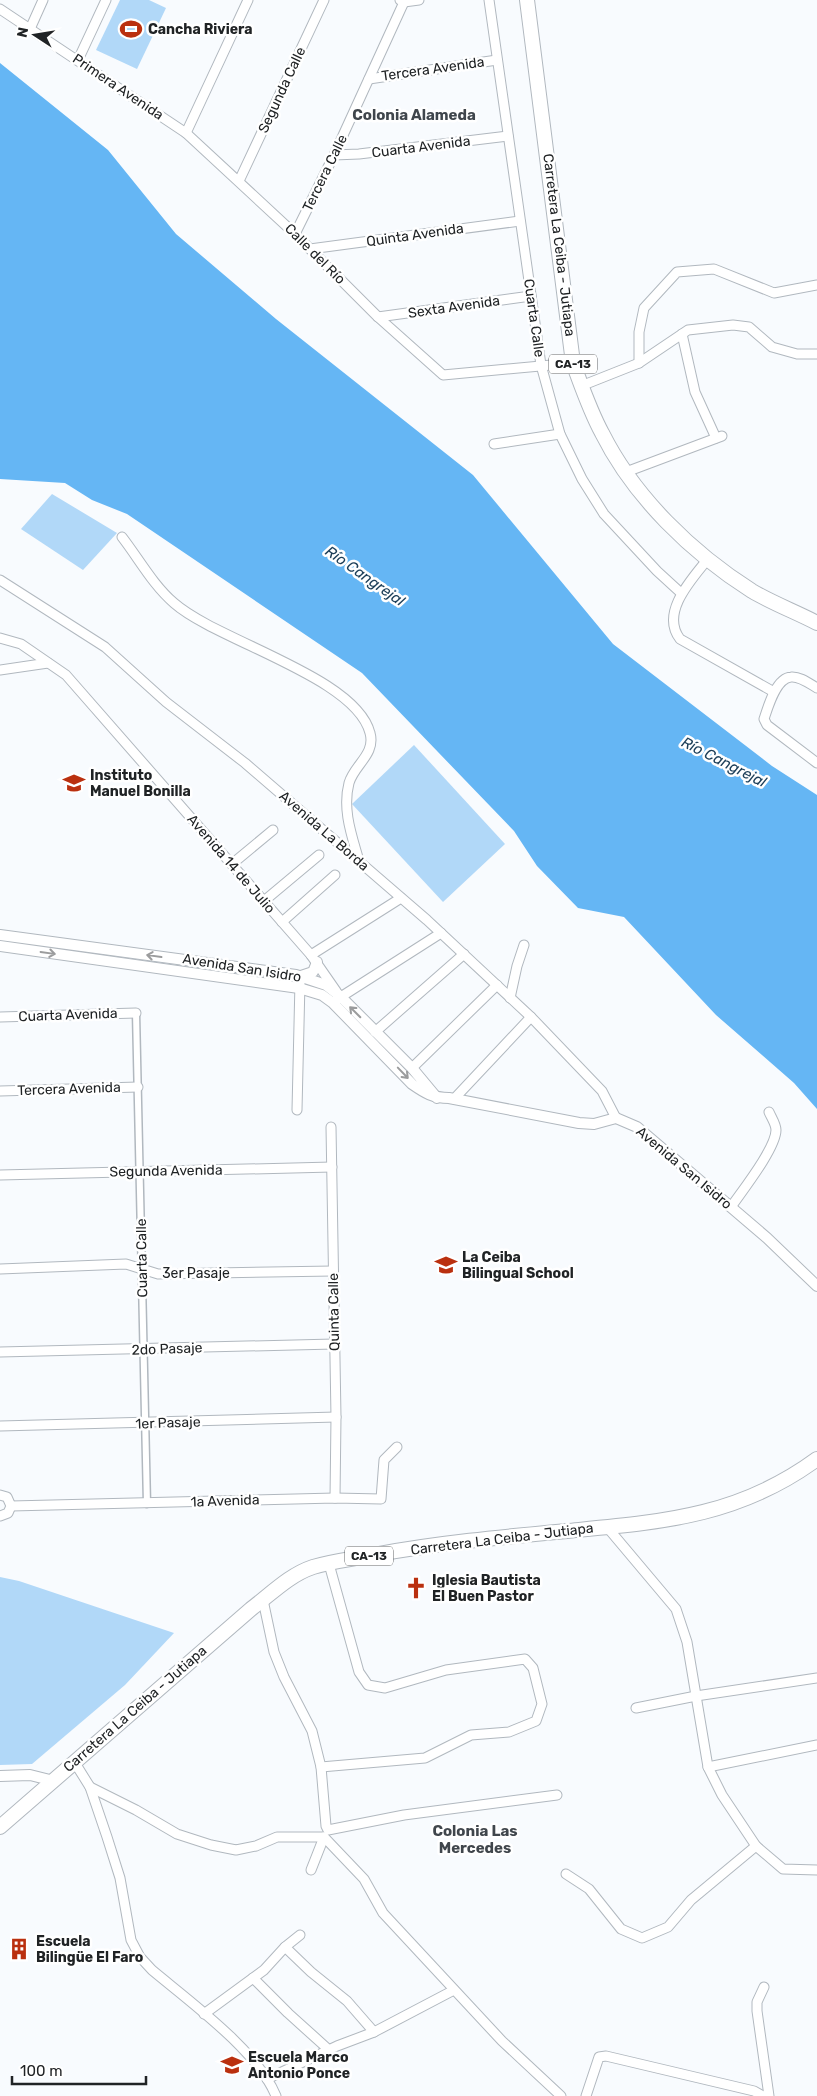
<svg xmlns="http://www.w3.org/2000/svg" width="817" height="2096" viewBox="0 0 817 2096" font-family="Rubik,sans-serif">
  <rect width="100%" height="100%" fill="#f8fbfe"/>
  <g fill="#b1d8f8">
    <path d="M120,0H149L166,8L137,69L96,50Z"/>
    <path d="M52,494L117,533L83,570L21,529Z"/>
    <path d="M414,745L505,844L443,902L352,804Z"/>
    <path d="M0,1577L19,1581L174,1633L125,1685L32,1764L0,1765Z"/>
  </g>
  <path fill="#65b6f4" d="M0,63L108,150L176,234L276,319L473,475L613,644L772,766L817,795V1109L794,1083L716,1015L624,917L578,908L537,866L514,831L362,673L127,514L92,500L65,483L0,479Z"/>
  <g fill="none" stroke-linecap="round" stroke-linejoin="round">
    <g stroke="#b1b8bf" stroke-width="9">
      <path id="pedestrian" d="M136,1013L147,1504"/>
    </g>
    <g stroke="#b1b8bf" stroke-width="11">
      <g id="minor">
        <path d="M400,0L404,2L419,0"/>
        <path d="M489,0L541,365L560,434L582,479L604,514L657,571L681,593"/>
        <path d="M0,9L186,133L295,234L378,317L443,375L573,363"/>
        <path d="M30,29L43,0"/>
        <path d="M78,60L106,0"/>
        <path d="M369,79L497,60"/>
        <path d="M186,133L248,0"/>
        <path d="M334,155L359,154L508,136"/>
        <path d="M239,181L324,0"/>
        <path d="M295,234L334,155L404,2"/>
        <path d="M310,249L520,221"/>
        <path d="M378,317L531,296"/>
        <path d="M682,334L695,392L716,438"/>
        <path d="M639,363V332L644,308L677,272L714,269L774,293L817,285"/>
        <path d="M581,386L639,363L688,330L733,325L749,327L772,347L797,354H817"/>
        <path d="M494,444L560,434"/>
        <path d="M626,472L722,436"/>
        <path d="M122,537C139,559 153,585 174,603C217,641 356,677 370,733C376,754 354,765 349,783C342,810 352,836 359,861"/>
        <path d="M707,560C691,580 660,613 680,639L774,692"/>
        <path d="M0,580L105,647L166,702L245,763L427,920L531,1017L602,1091L616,1118"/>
        <path d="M0,638L21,644L66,675L311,955L336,991"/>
        <path d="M0,670L48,663"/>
        <path d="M817,688C810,684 800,676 791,677C776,678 768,707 764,719L767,725L817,763"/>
        <path d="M232,864L273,830"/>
        <path d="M264,901L319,855"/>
        <path d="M282,922L335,875"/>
        <path d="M311,955L401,898"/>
        <path d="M510,998L517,966L524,945"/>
        <path d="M336,1000L441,933"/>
        <path d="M0,1017L136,1013"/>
        <path d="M375,1032L464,954"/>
        <path d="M412,1068L497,985"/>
        <path d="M0,1091L138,1087"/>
        <path d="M454,1099L531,1017"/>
        <path d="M297,1110L300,982"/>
        <path d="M331,1127L336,1417L335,1498"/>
        <path d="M0,1175L332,1167"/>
        <path d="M731,1207C742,1191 776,1148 776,1130C776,1124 771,1117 769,1112"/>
        <path d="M0,1269L126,1264L158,1274L333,1271"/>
        <path d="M0,1352L334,1344"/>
        <path d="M0,1426L336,1417"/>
        <path d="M0,1495L7,1497L11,1506L8,1513L0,1516"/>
        <path d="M11,1506L335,1498L381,1499L384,1460L397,1447"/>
        <path d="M607,1527L676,1609L687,1642L708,1767L722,1795L756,1846L783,1869L817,1870"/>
        <path d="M263,1600L274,1652L284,1677L312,1731L321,1767L326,1826L328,1830L404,1815L557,1795"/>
        <path d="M636,1708L696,1696L817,1678"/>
        <path d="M75,1763L90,1787L107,1837L120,1878L131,1940L140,1957L152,1970C189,2001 258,2051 276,2096"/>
        <path d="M321,1767L425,1758L471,1735L509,1732L536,1721L542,1704L533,1668L525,1659L446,1670L385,1688L368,1685L359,1672L329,1564"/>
        <path d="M708,1767L817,1745"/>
        <path d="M90,1787L136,1810L177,1834L211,1845L236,1850L256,1846L277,1837H324L364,1879L383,1913L502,2041L561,2096"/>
        <path d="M311,1870L324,1837"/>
        <path d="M566,1874L589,1889L621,1929L642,1938L668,1927L691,1900L756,1846"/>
        <path d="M285,1947L311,1972L347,2001L374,2032"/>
        <path d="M253,1978L288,2013L329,2050"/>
        <path d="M764,1987L757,2002V2011L769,2096"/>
        <path d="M204,2014L264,1970L285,1947L300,1935"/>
        <path d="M267,2079L337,2046L374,2032L454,1990"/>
        <path d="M586,2096L599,2057L606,2056L754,2091L763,2096"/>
      </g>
    </g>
    <g stroke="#b1b8bf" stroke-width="12">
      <g id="tertiary">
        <path d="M0,935L296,975L326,985L340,996L412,1068L437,1098"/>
        <path d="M0,946L299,988L322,995L333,1003L412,1084C425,1093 433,1098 449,1098L579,1123L594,1124L616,1118L637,1127L767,1238L817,1286"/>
        <path d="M301,976L313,972L317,962"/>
        <path d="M0,1776L30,1775L54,1781"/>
      </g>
    </g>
    <g stroke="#b1b8bf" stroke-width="16">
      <g id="primary">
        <path d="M527,0L573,363C582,387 590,411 602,433C634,497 692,553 752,591C772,603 796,612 817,623"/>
        <path d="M0,1827L251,1609C271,1594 289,1575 313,1567C332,1561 353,1559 373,1555C437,1543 502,1537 567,1531C661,1522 738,1517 817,1459"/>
      </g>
    </g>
    <use href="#pedestrian" stroke="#fff" stroke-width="6"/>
    <use href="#minor" stroke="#fff" stroke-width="9"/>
    <use href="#tertiary" stroke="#fff" stroke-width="10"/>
    <use href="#primary" stroke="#fff" stroke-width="14"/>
  </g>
  <defs><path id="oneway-shaft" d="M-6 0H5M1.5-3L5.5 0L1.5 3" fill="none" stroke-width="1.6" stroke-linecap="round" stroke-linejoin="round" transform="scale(1.25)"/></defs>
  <g stroke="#9b9c9d">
    <use href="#oneway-shaft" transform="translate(48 953) rotate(8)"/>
    <use href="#oneway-shaft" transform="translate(154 956) rotate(-172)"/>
    <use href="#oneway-shaft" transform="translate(355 1012) rotate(-135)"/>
    <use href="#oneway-shaft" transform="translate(403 1073) rotate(46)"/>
  </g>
  <defs>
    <g id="stadium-bare" transform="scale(1.725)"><path d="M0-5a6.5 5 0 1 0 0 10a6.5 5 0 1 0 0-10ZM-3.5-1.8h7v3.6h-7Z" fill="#ba300f" stroke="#fff" stroke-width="2.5" paint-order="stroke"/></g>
    <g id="school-bare" transform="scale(1.725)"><path d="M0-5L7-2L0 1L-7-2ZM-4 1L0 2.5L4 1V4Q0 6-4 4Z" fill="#ba300f" stroke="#fff" stroke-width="2.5" paint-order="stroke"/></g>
    <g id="church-bare" transform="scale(1.725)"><path d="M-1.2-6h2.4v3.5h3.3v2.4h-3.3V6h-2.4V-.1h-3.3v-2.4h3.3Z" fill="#ba300f" stroke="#fff" stroke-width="2.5" paint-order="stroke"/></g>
    <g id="building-bare" transform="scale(1.725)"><path d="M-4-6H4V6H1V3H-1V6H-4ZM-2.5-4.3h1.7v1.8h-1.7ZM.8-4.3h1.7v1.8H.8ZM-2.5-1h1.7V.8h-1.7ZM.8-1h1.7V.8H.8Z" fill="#ba300f" stroke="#fff" stroke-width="2.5" paint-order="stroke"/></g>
  </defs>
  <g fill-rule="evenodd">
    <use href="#stadium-bare" x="131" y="29"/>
    <use href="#school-bare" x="74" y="783"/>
    <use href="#school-bare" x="446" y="1265"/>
    <use href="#church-bare" x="416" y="1588"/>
    <use href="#building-bare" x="19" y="1949"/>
    <use href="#school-bare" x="232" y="2065"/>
  </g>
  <g text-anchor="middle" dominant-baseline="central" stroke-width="5" stroke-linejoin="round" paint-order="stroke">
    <g fill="#fff" stroke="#636566" stroke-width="1">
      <rect x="549" y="354.5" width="48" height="19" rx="4"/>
      <rect x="345" y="1546.5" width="48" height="19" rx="4"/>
    </g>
    <g font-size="12" font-weight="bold" fill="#202325">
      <text x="573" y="364">CA-13</text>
      <text x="369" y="1556">CA-13</text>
    </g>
    <g font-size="14" font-weight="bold" fill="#202325" stroke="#fff" text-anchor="start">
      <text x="148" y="29">Cancha Riviera</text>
      <text x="90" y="775">Instituto<tspan x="90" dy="16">Manuel Bonilla</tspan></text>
      <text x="462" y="1257">La Ceiba<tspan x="462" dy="16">Bilingual School</tspan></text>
      <text x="432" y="1580">Iglesia Bautista<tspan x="432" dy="16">El Buen Pastor</tspan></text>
      <text x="36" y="1941">Escuela<tspan x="36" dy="16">Bilingüe El Faro</tspan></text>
      <text x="248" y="2057">Escuela Marco<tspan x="248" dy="16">Antonio Ponce</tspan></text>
    </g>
    <g font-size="14" fill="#202325" stroke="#fff">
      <text transform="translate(433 69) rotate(-8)">Tercera Avenida</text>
      <text transform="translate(118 87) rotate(34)">Primera Avenida</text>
      <text transform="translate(282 90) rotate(-65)">Segunda Calle</text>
      <text transform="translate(421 147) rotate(-7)">Cuarta Avenida</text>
      <text transform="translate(325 173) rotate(-64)">Tercera Calle</text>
      <text transform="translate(415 235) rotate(-8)">Quinta Avenida</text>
      <text transform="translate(559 245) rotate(83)">Carretera La Ceiba - Jutiapa</text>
      <text transform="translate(315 254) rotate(45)">Calle del Río</text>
      <text transform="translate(454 307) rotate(-8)">Sexta Avenida</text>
      <text transform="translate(534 318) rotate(82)">Cuarta Calle</text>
      <text transform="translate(324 831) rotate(41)">Avenida La Borda</text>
      <text transform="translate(231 864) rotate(49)">Avenida 14 de Julio</text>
      <text transform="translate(242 968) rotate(9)">Avenida San Isidro</text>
      <text transform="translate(68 1015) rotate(-2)">Cuarta Avenida</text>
      <text transform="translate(69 1089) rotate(-2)">Tercera Avenida</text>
      <text transform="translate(684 1168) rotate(40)">Avenida San Isidro</text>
      <text transform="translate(166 1171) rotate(-1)">Segunda Avenida</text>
      <text transform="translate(142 1258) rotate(-91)">Cuarta Calle</text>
      <text x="196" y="1273">3er Pasaje</text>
      <text transform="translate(334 1312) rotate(-91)">Quinta Calle</text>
      <text transform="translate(167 1349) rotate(-2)">2do Pasaje</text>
      <text transform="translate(168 1423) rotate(-2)">1er Pasaje</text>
      <text transform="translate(225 1501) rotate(-2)">1a Avenida</text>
      <text transform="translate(502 1539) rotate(-7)">Carretera La Ceiba - Jutiapa</text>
      <text transform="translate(135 1709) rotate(-41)">Carretera La Ceiba - Jutiapa</text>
    </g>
    <g font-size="15" font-weight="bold" fill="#40464c" stroke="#fff">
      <text x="414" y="115">Colonia Alameda</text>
      <text x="475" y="1831">Colonia Las<tspan x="475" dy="17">Mercedes</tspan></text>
    </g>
    <g font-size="15" font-style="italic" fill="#1e405a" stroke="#fff">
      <text transform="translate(365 576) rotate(35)">Río Cangrejal</text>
      <text transform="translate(724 762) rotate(27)">Río Cangrejal</text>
    </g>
  </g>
  <g transform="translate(35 35) rotate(282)" stroke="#ffffff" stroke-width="4" paint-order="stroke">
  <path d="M0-4L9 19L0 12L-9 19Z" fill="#202325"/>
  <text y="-8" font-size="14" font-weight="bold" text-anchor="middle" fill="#202325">N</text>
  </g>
  <path d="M12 2076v8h134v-8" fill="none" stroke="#202325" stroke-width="2.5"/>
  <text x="20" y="2076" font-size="15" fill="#202325" stroke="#ffffff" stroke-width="4" paint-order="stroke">100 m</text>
</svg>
